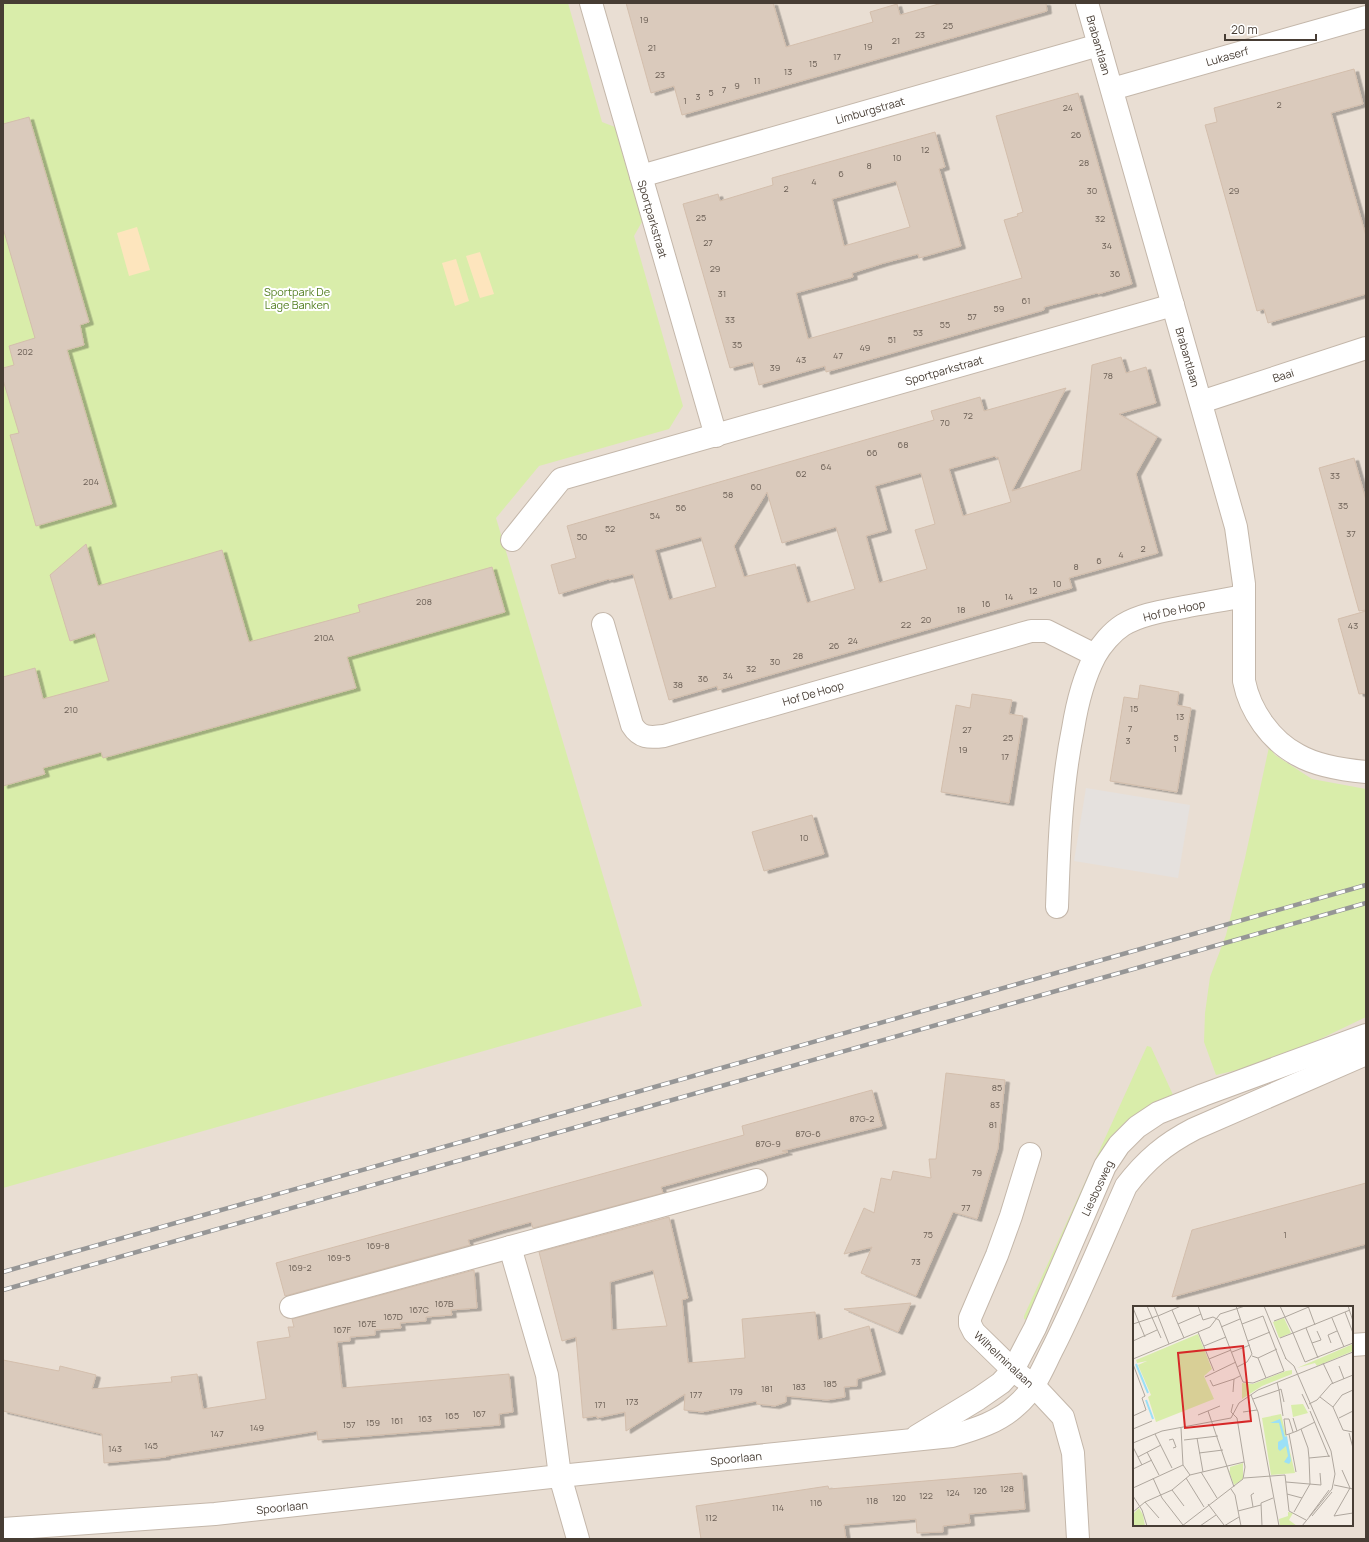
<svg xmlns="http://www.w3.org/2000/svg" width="1369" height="1542" viewBox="0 0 1369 1542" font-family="Manrope,sans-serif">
  <defs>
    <filter id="shadow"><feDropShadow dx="4.5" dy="2.5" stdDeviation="0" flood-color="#0004"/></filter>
  </defs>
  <rect width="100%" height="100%" fill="#f4ede5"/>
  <path fill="#e9ded3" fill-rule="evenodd" d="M3,3H1366V1539H3ZM1134,1307H1352V1525H1134Z"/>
  <g fill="#d9edaa">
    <path d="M3,3H568L602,122L615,127L643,220L634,236L683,406L669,429L539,466L496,518L642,1006L3,1188Z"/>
    <path d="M1269,747L1275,755L1312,779L1366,789V1017L1316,1041L1259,1065L1216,1075L1204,1042L1205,1013L1210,977L1226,935L1245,858Z"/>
    <path d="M1147,1046L1151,1047L1174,1097L1143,1111L1027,1320L1024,1319V1316Z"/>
  </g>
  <g fill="#fde5bd">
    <path d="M137,227L150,270L129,276L117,233Z"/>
    <path d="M480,252L494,294L480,298L466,256Z"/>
    <path d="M456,259L469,301L455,306L442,263Z"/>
  </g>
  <path fill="#e5e1de" d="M1086,788L1190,805L1178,878L1074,861Z"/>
  <g fill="#dacabc" stroke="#d3beac" fill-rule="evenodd" filter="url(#shadow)">
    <path d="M626,3H773L786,47L873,22L870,12L897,4L900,15L942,3H1046L1047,11L682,115L674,86L651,93Z"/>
    <path d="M1354,69L1363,104L1331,113L1366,236V294L1268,323L1264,309L1257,311L1205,125L1217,122L1214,108Z"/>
    <path d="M1078,93L1132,284L1098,294L1097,293L1044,307V310L826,372L825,366L759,385L753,362L730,368L683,204L718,194L720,201L773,185L772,178L935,132L945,167L939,169L961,246L919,258L918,254L884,263L852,273L853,277L796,293L808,339L1022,278L1004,220L1018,216L1017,214L1023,212L996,116ZM896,181L910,227L844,246L832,199Z"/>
    <path d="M29,117L89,322L80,325L84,345L67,350L112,504L36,526L10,435L19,433L3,380V368L14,365L9,346L35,338L3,228V124Z"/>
    <path d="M1121,357L1126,373L1146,367L1156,403L1119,414L1157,437L1136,474L1158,553L1069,578L1072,588L718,690L717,686L669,700L633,574L609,580V579L559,594L551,565L576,558L567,526L934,420L931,411L980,397L984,411L1066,388L1012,491L1081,470L1092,365ZM995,456L996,458L998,457L1011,502L963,516L949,469ZM921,473L935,524L915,530L927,569L879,583L866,536L887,530L875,486ZM767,492L782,543L836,527L855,589L807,603L795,564L744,577L734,546ZM701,537L716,587L669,600L655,550Z"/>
    <path d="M1354,458L1366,500V610L1359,611L1319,468Z"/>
    <path d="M86,544L98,586L222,550L249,642L360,612L358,605L492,567L505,612L347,657L356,688L103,758L101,752L43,768L45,774L3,786V677L35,668L43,699L109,681L95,633L70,641L50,575Z"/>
    <path d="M1366,611V693L1359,694L1338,619Z"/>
    <path d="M1140,685L1179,692L1177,705L1191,708L1177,792L1110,781L1124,697L1138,699Z"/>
    <path d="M972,694L1012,700L1009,714L1023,716L1009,803L941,792L956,705L970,708Z"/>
    <path d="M812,815L824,854L764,871L752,832Z"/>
    <path d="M946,1073L1005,1080L998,1148L977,1219L953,1212L916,1296L861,1273L872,1247L844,1254L864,1208L874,1213L881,1178L891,1180L893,1171L931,1178L929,1159H936Z"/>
    <path d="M872,1090L882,1126L782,1151L788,1152L661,1187L663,1193L533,1228L531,1222L498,1231L468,1240L470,1245L285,1296L276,1263L744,1135L742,1126Z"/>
    <path d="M1366,1183V1244L1172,1297L1192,1230Z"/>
    <path d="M669,1217L688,1298L682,1300L688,1363L745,1358L742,1319L815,1312L818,1340L869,1326L881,1372L857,1379V1386L844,1387L845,1397L827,1400L786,1396V1402L775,1406L757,1404L756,1401L702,1412L684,1410L685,1394L626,1431L625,1412L597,1418V1416L583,1418L576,1337L562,1341L539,1252ZM653,1270L667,1326L612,1330L610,1282Z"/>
    <path d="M474,1270L477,1308L451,1310L452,1315L426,1317V1321L400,1323L401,1328L375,1330V1335L350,1337V1341L337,1342L342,1388L509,1374L513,1412L499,1414L500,1425L318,1440L317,1431L166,1456V1457L104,1463L102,1434L3,1411V1360L59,1371L60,1366L96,1375L92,1389L172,1382L171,1377L197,1374L203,1409L266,1399L257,1342L290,1337L288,1327H294L292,1319Z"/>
    <path d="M911,1303L898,1332L844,1309Z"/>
    <path d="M1022,1473L1025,1509L969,1514L970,1523L943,1526V1532L917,1533L916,1519L844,1525L846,1539H701L696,1506L828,1486L829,1489Z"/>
  </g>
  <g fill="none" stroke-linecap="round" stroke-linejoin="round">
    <g stroke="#c4b7aa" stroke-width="24">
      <g id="minor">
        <path d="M591,3L716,436"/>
        <path d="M1087,3L1236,527L1244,584V681C1250,711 1271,741 1298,755C1317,766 1344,770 1366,772"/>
        <path d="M1112,89L1366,17"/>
        <path d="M641,176L1099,45"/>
        <path d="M1201,402L1366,348"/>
        <path d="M512,540L561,479L1173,305"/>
        <path d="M603,624L632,725C640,738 649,738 664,736L1031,631H1047L1095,655"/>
        <path d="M1057,907C1059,847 1061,788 1073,729C1077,704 1083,679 1095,656C1101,645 1112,632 1123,625C1141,614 1164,611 1184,607C1204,603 1224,600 1244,596"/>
        <path d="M1030,1154L1011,1216L997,1255L970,1318V1324L974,1332L1013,1370L1034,1386L1063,1417L1073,1453L1078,1539"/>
        <path d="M510,1247L547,1375L560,1476L578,1539"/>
        <path d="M291,1307L756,1180"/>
        <path d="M1352,1345L1366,1344"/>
        <path d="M917,1436L978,1399L1001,1383L1013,1370L1035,1328L1105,1166L1119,1145L1137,1127L1158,1113L1203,1095L1366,1035"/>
        <path d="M3,1529L215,1514L560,1476L952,1436C976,1429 999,1422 1017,1405C1035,1390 1043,1367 1054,1346C1080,1294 1102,1240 1126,1186C1146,1160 1165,1144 1194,1129L1366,1054"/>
      </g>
    </g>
    <use href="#minor" stroke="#fff" stroke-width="22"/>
    <g stroke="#969696" stroke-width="4.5">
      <g id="rail">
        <path d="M3,1272L1366,885"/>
        <path d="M3,1290L1366,903"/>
      </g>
    </g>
    <use href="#rail" stroke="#fff" stroke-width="3" stroke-dasharray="9" stroke-linecap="butt"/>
  </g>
  <g text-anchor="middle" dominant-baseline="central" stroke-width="4" stroke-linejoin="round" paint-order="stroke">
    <g font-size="9" fill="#6c6056">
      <text x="644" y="19">19</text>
      <text x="948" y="25">25</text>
      <text x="920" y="34">23</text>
      <text x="896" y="40">21</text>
      <text x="868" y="46">19</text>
      <text x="652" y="47">21</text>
      <text x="837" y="56">17</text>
      <text x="813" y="63">15</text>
      <text x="788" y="71">13</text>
      <text x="660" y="74">23</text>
      <text x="757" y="80">11</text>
      <text x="737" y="85">9</text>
      <text x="724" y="89">7</text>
      <text x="711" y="92">5</text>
      <text x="698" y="96">3</text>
      <text x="685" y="100">1</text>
      <text x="1279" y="104">2</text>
      <text x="1068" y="107">24</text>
      <text x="1076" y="134">26</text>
      <text x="925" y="149">12</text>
      <text x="897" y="157">10</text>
      <text x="1084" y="162">28</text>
      <text x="869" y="165">8</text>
      <text x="841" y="173">6</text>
      <text x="814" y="181">4</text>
      <text x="786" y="188">2</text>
      <text x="1092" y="190">30</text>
      <text x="1234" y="190">29</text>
      <text x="701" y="217">25</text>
      <text x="1100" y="218">32</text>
      <text x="708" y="242">27</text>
      <text x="1107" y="245">34</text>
      <text x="715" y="268">29</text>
      <text x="1115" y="273">36</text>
      <text x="722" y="293">31</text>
      <text x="1026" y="300">61</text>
      <text x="999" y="308">59</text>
      <text x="972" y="316">57</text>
      <text x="730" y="319">33</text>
      <text x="945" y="324">55</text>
      <text x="918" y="332">53</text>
      <text x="892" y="339">51</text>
      <text x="737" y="344">35</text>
      <text x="865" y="347">49</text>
      <text x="25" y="351">202</text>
      <text x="838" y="355">47</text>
      <text x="801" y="359">43</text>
      <text x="775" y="367">39</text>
      <text x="1108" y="375">78</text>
      <text x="968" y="415">72</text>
      <text x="945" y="422">70</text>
      <text x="903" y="444">68</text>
      <text x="872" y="452">66</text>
      <text x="826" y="466">64</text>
      <text x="801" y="473">62</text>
      <text x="1335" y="475">33</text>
      <text x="91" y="481">204</text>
      <text x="756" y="486">60</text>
      <text x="728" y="494">58</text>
      <text x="1343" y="505">35</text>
      <text x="681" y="507">56</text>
      <text x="655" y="515">54</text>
      <text x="610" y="528">52</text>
      <text x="1351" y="533">37</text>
      <text x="582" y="536">50</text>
      <text x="1143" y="548">2</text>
      <text x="1121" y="554">4</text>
      <text x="1099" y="560">6</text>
      <text x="1076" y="566">8</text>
      <text x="1057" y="583">10</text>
      <text x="1033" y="590">12</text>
      <text x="1009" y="596">14</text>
      <text x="424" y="601">208</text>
      <text x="986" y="603">16</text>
      <text x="961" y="609">18</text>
      <text x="926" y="619">20</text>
      <text x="906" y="624">22</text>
      <text x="1353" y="625">43</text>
      <text x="324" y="637">210A</text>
      <text x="853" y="640">24</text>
      <text x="834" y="645">26</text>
      <text x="798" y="655">28</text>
      <text x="775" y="661">30</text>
      <text x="751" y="668">32</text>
      <text x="728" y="675">34</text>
      <text x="703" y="678">36</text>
      <text x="678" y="684">38</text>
      <text x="1134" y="708">15</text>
      <text x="71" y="709">210</text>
      <text x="1180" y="716">13</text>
      <text x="1130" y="728">7</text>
      <text x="967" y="729">27</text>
      <text x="1008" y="737">25</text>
      <text x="1176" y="737">5</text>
      <text x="1128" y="740">3</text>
      <text x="1175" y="748">1</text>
      <text x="963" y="749">19</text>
      <text x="1005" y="756">17</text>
      <text x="804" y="837">10</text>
      <text x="997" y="1087">85</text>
      <text x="995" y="1104">83</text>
      <text x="862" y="1118">87G-2</text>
      <text x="993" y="1124">81</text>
      <text x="808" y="1133">87G-6</text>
      <text x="768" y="1143">87G-9</text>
      <text x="977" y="1172">79</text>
      <text x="966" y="1207">77</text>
      <text x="928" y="1234">75</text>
      <text x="1285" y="1234">1</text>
      <text x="378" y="1245">169-8</text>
      <text x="339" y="1257">169-5</text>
      <text x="916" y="1261">73</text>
      <text x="300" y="1267">169-2</text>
      <text x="444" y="1303">167B</text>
      <text x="419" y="1309">167C</text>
      <text x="393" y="1316">167D</text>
      <text x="367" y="1323">167E</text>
      <text x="342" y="1329">167F</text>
      <text x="830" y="1383">185</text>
      <text x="799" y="1386">183</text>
      <text x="767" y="1388">181</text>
      <text x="736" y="1391">179</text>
      <text x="696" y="1394">177</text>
      <text x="632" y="1401">173</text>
      <text x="600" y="1404">171</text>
      <text x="479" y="1413">167</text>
      <text x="452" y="1415">165</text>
      <text x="425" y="1418">163</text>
      <text x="397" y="1420">161</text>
      <text x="373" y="1422">159</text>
      <text x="349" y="1424">157</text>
      <text x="257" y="1427">149</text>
      <text x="217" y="1433">147</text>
      <text x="151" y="1445">145</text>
      <text x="115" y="1448">143</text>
      <text x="1007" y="1488">128</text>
      <text x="980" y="1490">126</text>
      <text x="953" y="1492">124</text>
      <text x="926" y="1495">122</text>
      <text x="899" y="1497">120</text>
      <text x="872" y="1500">118</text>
      <text x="816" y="1502">116</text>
      <text x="778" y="1507">114</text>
      <text x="711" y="1517">112</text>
    </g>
    <g font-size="11" fill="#473d34" stroke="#fff">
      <text transform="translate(1099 45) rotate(74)">Brabantlaan</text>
      <text transform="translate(1227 56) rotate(-16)">Lukaserf</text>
      <text transform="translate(870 110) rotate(-16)">Limburgstraat</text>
      <text transform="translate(653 219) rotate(74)">Sportparkstraat</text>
      <text transform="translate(1188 357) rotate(74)">Brabantlaan</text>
      <text transform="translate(944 370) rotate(-16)">Sportparkstraat</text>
      <text transform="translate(1283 375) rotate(-18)">Baai</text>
      <text transform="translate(1174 610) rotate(-13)">Hof De Hoop</text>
      <text transform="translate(813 693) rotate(-16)">Hof De Hoop</text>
      <text transform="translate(1097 1188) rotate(-65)">Liesbosweg</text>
      <text transform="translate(1004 1359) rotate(43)">Wilhelminalaan</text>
      <text transform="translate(736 1458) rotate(-6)">Spoorlaan</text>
      <text transform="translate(282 1507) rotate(-6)">Spoorlaan</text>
    </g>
    <g font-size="11" fill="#537f21" stroke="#fff">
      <text x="297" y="291">Sportpark De<tspan x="297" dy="13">Lage Banken</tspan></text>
    </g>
  </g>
  <g transform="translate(1133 1306)">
    <rect width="220" height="220" fill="#f4ede5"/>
    <path d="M151,12L158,27L146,32L140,16ZM65,28L79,63L71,70L81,93L23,116L15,91L18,89L5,59L14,55L4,57L3,54ZM220,38V45L184,60L182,57L164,62ZM153,65L159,64V68L129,80L109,93V77L120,78ZM170,98L175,107L160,111L158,99ZM148,108L162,167L138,169L129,112ZM110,157V173L101,179L94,160L97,166V161ZM6,202L10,209L12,220H0V208ZM155,206L160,207L156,214L164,220H147L146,213L155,210Z" fill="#d9edaa"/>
    <path d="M147,113L152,131L154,130L158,155L156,158L151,156L155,150L153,140L147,145L145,143V136L150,133L146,117H137Z" fill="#9be0f7"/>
    <path fill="none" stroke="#9be0f7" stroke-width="2" d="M3,58L15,87M13,94L20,113"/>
    <path fill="none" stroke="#afa79e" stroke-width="1" d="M14,0L28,32M21,0L36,38M65,0L70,14L80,11L86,14L110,76L120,77L151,65L130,10L109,18M103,0L119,48L114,56L104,61M131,0L153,53M147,0L152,11L178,0M175,0L182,19M215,0L220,15M0,2L12,31M39,4L51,32M212,6L220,27M25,10L48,0M199,12L211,41M141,15L152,11L160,27L217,4M0,18L24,10M45,18L68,8M88,21L107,13M173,22L185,52M65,26L81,65M147,32L160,27L172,56L220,37M0,35L24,24M115,35L137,26M179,37L188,34L184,25M198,37L195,29L204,25M71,40L93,31M99,46L117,39M119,50L125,52L133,72M125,52L144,43M152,52L161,60L198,145L202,168L199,183L169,220M0,53L77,21L87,8L112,0M76,53L98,44M190,57L200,78M0,58L12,90L9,92M206,60L211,73M72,71L103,56M77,74L80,80L101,73M100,86L101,73L107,70M169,88L176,103M118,89L125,106L146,220M187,91L200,101L210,124L220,126M120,93L146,84L144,76M176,98L184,94L198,78L220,69M200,101L209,89L220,84M75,105L101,181M177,105L196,151M110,106L124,104M65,109L87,100M0,110L13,104L9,92M150,110L146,84L148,83L151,96M160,112L164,125L182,116M206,112L220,105M48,122L50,159L57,169M0,123L19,115M168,123L175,142L176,152L197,150M216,127L220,142M22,128L39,162M156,128L153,129L151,113H156L160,126M64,132L70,166M36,134L40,133L43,141L40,142M51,134L85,130M0,137L29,125L98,112L106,97L125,84L220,46M0,141L9,159M14,146L26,169M66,147L90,144M5,151L28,139M0,163L19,154M209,164L217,182M68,166L84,192M163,166L156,128L164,125M20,172L29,192L50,219M53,172L71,201M111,172L152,169L156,205L173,214M153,176L188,179L187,167M201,179L220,183M0,182L50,159M217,182L201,210L220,207M98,183L102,189L108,220M39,184L51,200M154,188L169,192M0,190L9,204L14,220M12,196L26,212M75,198L91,219M120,201L118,189L121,187M105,205L128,199M0,206L12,196L39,184L57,169L111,156M161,206L177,178L176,152M179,210L199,186M176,211L196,184M49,220L110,173L112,161L104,112L98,106L100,98M67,220L83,209M91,220L106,211M129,220L128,197L140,192"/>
    <path fill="#d62828" fill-opacity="0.15" stroke="#d62828" stroke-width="2" d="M110,40L118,115L52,122L45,47Z"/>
    <rect width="220" height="220" fill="none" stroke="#473d34" stroke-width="2"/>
  </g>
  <rect width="1369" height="1542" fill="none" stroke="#473d34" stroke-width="8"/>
  <path d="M1225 34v6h91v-6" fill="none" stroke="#473d34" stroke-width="2"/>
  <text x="1231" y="34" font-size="12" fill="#473d34" stroke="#ffffff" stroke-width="3" paint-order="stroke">20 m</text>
</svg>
